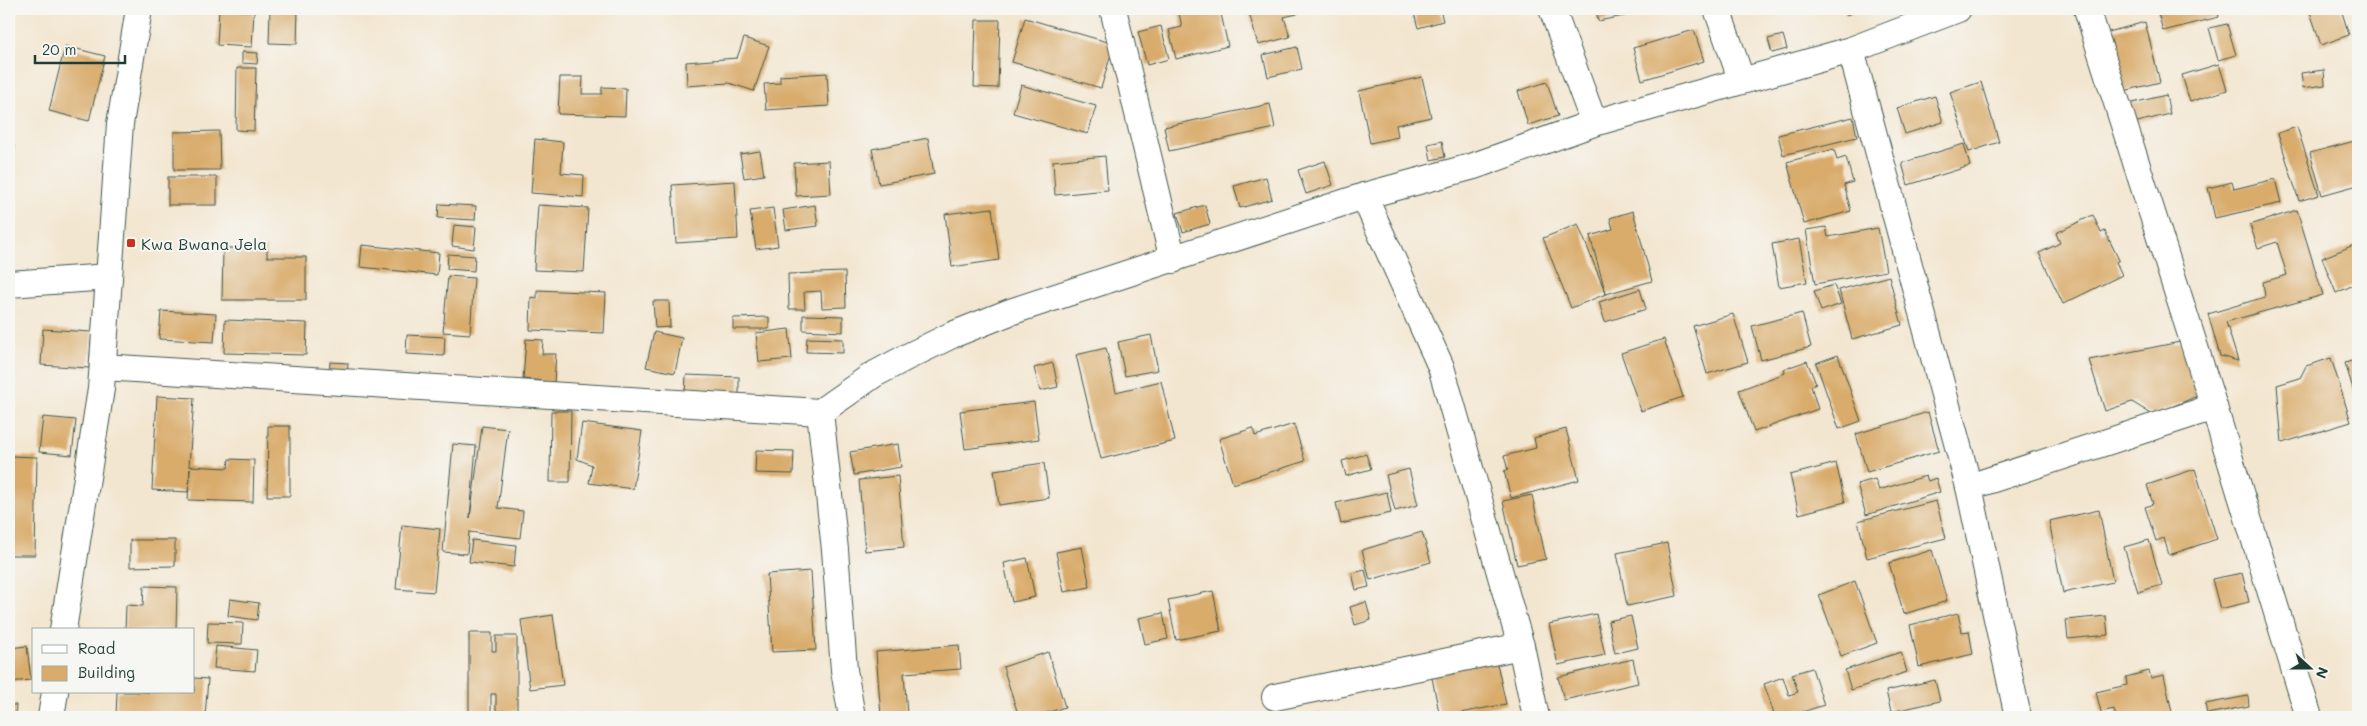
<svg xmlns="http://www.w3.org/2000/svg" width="2367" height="726" viewBox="0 0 2367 726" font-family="Mali,sans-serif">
  <rect width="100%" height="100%" fill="#f6f6f2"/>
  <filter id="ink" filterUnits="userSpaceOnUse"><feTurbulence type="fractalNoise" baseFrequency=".02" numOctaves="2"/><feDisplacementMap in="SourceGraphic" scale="10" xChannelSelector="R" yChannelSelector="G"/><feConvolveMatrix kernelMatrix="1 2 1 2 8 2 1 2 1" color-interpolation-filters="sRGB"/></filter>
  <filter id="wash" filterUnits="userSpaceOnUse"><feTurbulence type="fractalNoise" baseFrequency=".0096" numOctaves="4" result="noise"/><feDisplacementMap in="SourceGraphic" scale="20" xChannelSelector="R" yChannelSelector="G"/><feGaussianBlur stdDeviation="1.12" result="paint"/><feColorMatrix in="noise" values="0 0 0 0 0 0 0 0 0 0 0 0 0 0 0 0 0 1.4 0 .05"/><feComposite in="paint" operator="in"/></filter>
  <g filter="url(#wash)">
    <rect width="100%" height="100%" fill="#f3e6d0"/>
    <g id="blocks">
      <g fill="#d9ac6c">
        <path d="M270,9H298L297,44L269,43Z"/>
        <path d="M1178,9H1220L1228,46L1176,59L1169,30L1182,27Z"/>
        <path d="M1248,9H1295L1297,14L1284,17L1290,37L1258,45Z"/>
        <path d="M1413,9H1440L1443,21L1418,28Z"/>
        <path d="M1596,9H1655V10L1598,21Z"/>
        <path d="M1844,9H1860L1846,15Z"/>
        <path d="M2157,9H2217L2219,17L2163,31Z"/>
        <path d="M2309,9H2341L2349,35L2321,45Z"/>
        <path d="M219,10L254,11L252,47L217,45Z"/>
        <path d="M1025,18L1114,44L1101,88L1012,62Z"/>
        <path d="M976,20H1000L998,88L974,87Z"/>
        <path d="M2145,22L2160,82L2120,92L2105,33Z"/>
        <path d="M2227,24L2236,55L2218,60L2209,28Z"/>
        <path d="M1161,26L1169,59L1147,65L1138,32Z"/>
        <path d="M1694,30L1704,61L1642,80L1633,48Z"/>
        <path d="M1783,35L1787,49L1772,53L1768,39Z"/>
        <path d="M744,38L769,46L754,91L729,83L687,86L686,62L737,58Z"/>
        <path d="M65,46L105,56L89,121L49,111Z"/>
        <path d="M1297,47L1302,69L1268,77L1263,55Z"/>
        <path d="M242,52L258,53L257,64L242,63Z"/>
        <path d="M2219,64L2227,90L2190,102L2182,75Z"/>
        <path d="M237,68H256L254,131L236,130Z"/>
        <path d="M2324,70L2325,85L2303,88L2301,73Z"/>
        <path d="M9,73H13L10,117L9,116Z"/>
        <path d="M827,73L829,106L766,110L764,84L780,83V76Z"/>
        <path d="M560,77H583L582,94H602V87L626,88L625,116L558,114Z"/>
        <path d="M1422,77L1431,117L1396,125L1398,137L1370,143L1359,91Z"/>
        <path d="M1547,82L1558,116L1528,125L1518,91Z"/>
        <path d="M1981,82L1999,142L1969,152L1950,92Z"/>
        <path d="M1021,85L1096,106L1088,134L1013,113Z"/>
        <path d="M2166,95L2170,114L2125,125L2120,106Z"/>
        <path d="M1935,96L1943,122L1905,134L1897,108Z"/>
        <path d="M1270,104L1275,128L1169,151L1164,127Z"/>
        <path d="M1853,117L1857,137L1783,155L1778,135Z"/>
        <path d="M2297,127L2319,195L2299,201L2278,133Z"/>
        <path d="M219,131L220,170H174V132Z"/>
        <path d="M928,138L934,174L879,184L872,149Z"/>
        <path d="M535,139L563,142L561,173L584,175L583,197L531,193Z"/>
        <path d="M2358,140V185L2322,195L2310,153Z"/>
        <path d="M1442,141L1445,157L1431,160L1428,144Z"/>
        <path d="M1964,144L1970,166L1908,185L1902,163Z"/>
        <rect x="9" y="146" width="5" height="62"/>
        <path d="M1834,149L1837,160L1846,157L1853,182L1844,185L1851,211L1804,224L1787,162Z"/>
        <path d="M760,151L764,175L744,178L740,154Z"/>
        <path d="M1105,156L1108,190L1055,195L1053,161Z"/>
        <path d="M829,161L831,194L796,196L794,163Z"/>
        <path d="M1325,161L1333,185L1306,194L1298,170Z"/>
        <rect x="168" y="177" width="49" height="28"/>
        <path d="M1266,177L1272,199L1240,208L1234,186Z"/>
        <path d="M2275,179L2281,203L2215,218L2208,188L2232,182L2234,189Z"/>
        <path d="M735,181L738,239L676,243L672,185Z"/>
        <path d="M439,204L476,206L475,220L438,218Z"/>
        <path d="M538,205L588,208L584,272L534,270Z"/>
        <path d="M815,205L818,226L786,230L783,210Z"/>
        <path d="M1205,205L1210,224L1183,232L1177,213Z"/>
        <path d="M773,208L778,246L756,249L750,211Z"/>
        <path d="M992,208L999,260L952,267L945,214Z"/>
        <path d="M2297,210L2323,295L2226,322L2238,361L2220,356L2208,314L2265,297L2263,282L2287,275L2277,242L2258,248L2250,225Z"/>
        <path d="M1633,211L1652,281L1606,294L1590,236L1613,229L1610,218Z"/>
        <path d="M2093,215L2101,233L2105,231L2119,260L2116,262L2122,275L2063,304L2039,253L2060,243L2056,233Z"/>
        <path d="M1578,224L1606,294L1571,308L1543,238Z"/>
        <path d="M454,225L476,227L474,249L452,246Z"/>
        <path d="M1826,227L1828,237L1878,228L1886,271L1815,284L1806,230Z"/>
        <path d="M1799,239L1807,282L1779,287L1772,244Z"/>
        <path d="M362,245L439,253L437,275L360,267Z"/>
        <path d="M2354,245L2358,256V283L2336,293L2322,258Z"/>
        <path d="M223,248H267V257H306V300H222Z"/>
        <path d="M448,254L475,256L474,271L447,269Z"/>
        <path d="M845,272L846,307L822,308L821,291L804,292L805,309H789L788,274Z"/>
        <path d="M448,276L474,278L470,334L443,332Z"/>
        <path d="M1889,276L1902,325L1852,339L1839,290Z"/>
        <path d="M1834,285L1841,304L1821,311L1814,291Z"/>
        <path d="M1640,289L1646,309L1605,322L1599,302Z"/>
        <path d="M537,290L606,293L604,333L530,330L531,297L537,298Z"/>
        <path d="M653,301H669L670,327L655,328Z"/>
        <path d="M161,311L216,314L214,342L159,339Z"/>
        <path d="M1802,313L1811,347L1761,360L1752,326Z"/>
        <path d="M1733,314L1748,362L1707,374L1693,326Z"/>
        <path d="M803,315L843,316V332L803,330Z"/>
        <path d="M769,317V329H733V318Z"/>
        <path d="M225,320L307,323L306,355L224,353Z"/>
        <path d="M43,329L92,332L89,368L41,365Z"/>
        <path d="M789,329L792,359L759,362L756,333Z"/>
        <path d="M654,332L682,338L675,373L646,367Z"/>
        <path d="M407,335L445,337L444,356L406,354Z"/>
        <path d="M1151,335L1158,370L1125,376L1118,342Z"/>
        <path d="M807,338L843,339V353L806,352Z"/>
        <path d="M526,339L543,340L542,354H556L554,382L523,379Z"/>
        <path d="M1664,339L1683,397L1641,411L1621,353Z"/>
        <path d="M2180,342L2197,396L2153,415L2132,402L2105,411L2089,360Z"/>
        <path d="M1106,348L1116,392L1161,381L1175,441L1101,459L1076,355Z"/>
        <path d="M1838,355L1861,421L1839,429L1816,363Z"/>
        <path d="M2331,358L2351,422L2282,443L2277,385L2300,378L2306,366Z"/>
        <path d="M2358,359V404L2345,363Z"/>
        <path d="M1807,361L1816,384L1811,386L1818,409L1754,432L1739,390L1785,373L1784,369Z"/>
        <path d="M330,362L348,363L347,378L329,377Z"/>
        <path d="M1053,363L1058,387L1040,391L1034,368Z"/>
        <path d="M686,375L739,377V396L685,394Z"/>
        <path d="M157,396L194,398L189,466L228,468L229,459L254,460L253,502L188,500L190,469L188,492L152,490Z"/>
        <path d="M1034,402L1039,439L965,449L960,411Z"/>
        <path d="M551,411H571L570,482H550Z"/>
        <path d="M1928,412L1939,451L1867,472L1856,434Z"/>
        <path d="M43,417L76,420L72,455L39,452Z"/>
        <path d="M582,423L642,431L633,489L589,483L592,465L577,459Z"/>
        <path d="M1294,424L1305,461L1233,484L1219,439L1253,428L1255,436Z"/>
        <path d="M268,426H290V496H267Z"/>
        <path d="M482,426L508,429L498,508L523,511L520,538L469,532L467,554L443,552L453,444L476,446L470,518Z"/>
        <path d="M1566,429L1579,480L1511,498L1504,471L1508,470L1504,456L1536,448L1534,438Z"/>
        <path d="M898,444L901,467L854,475L850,452Z"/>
        <path d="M756,450L794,451L793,474L755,473Z"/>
        <path d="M1366,454L1371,469L1346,476L1342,461Z"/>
        <path d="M9,456L37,457L35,555H9Z"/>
        <path d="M1044,463L1049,498L999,505L994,470Z"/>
        <path d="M1836,463L1845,502L1799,514L1790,475Z"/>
        <path d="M1409,469L1418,505L1395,511L1386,475Z"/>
        <path d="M2195,469L2217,539L2169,555L2164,538L2156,541L2145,507L2153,504L2147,485Z"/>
        <path d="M898,476L904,547L865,551L859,480Z"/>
        <path d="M1926,476L1928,481L1936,478L1940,492L1866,515L1857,484L1875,479L1879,490Z"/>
        <path d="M1387,492L1391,513L1341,524L1336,503Z"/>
        <path d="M1532,495L1546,559L1517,565L1503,501Z"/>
        <path d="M1936,501L1946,538L1867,558L1858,521Z"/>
        <path d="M2099,510L2113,582L2063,593L2049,521Z"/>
        <path d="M402,525L440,529L434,592L396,589Z"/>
        <path d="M1422,532L1431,562L1370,580L1362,550Z"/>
        <path d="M130,540H175V566L130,567Z"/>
        <path d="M472,540L516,545L514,567L469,562Z"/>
        <path d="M2149,540L2162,585L2138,592L2124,547Z"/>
        <path d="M1667,543L1677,596L1627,606L1617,553Z"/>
        <path d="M1082,547L1090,587L1064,592L1056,552Z"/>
        <path d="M1932,550L1947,601L1904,614L1889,563Z"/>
        <path d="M1027,558L1035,597L1012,602L1004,563Z"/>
        <path d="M1365,570L1369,587L1356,590L1352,573Z"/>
        <path d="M811,571L816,650L772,652L767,574Z"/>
        <path d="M2242,573L2249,602L2220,609L2212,579Z"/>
        <path d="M1855,581L1877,643L1841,656L1819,595Z"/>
        <path d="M144,586L177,587L176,630H125L126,605L143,606Z"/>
        <path d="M1213,591L1221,631L1176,640L1168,600Z"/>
        <path d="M230,599L259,603L257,620L228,616Z"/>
        <path d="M1366,602L1371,620L1355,625L1350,607Z"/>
        <path d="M1163,613L1168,639L1145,644L1139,618Z"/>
        <path d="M1958,613L1962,632L1969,631L1973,654L1919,667L1910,625Z"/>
        <path d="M1596,614L1605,655L1558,665L1549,624Z"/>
        <path d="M553,615L563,685L530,689L521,620Z"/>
        <path d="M1631,616L1638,648L1615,653L1608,621Z"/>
        <path d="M2106,616L2108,635L2068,639L2066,620Z"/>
        <path d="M208,622L243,623L242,644L207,643Z"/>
        <path d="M469,633H492V651H496V636H517V711H496V694H491V712L469,713Z"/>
        <path d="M959,645L961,669L904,673L907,714L881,716L876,652Z"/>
        <path d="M27,646L31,680L9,682V648Z"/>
        <path d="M216,646L257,650L255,671L214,668Z"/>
        <path d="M1048,652L1065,707L1035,717H1019L1003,667Z"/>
        <path d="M1901,652L1907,672L1851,690L1845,670Z"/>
        <path d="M1496,659L1506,704L1440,717L1431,673Z"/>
        <path d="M1633,659L1638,683L1564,700L1558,677Z"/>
        <path d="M1812,668L1824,705L1787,717H1775L1764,684L1783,677L1789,695L1798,692L1792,674Z"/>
        <path d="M2149,671L2151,678L2164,675L2173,717H2116L2114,709L2101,712L2096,692L2127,685L2126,677Z"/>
        <path d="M194,678L208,679L205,717H116L117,692H194Z"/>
        <path d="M1935,680L1940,701L1891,712L1886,691Z"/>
        <path d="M2248,696L2249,706L2207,714L2205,704Z"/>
        <path d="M9,705H16L15,717H9Z"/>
        <path d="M1320,713L1321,717H1309Z"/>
      </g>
    </g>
  </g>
  <g filter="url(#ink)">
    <use href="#blocks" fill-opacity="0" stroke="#3f564b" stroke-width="1"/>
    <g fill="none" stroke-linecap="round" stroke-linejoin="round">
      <g stroke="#3f564b" stroke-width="28">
        <g id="minor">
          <path d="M1113,9L1173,260"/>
          <path d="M1552,9L1594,123"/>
          <path d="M1717,9L1741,79"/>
          <path d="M2087,9L2214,407L2309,717"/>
          <path d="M1851,50L1969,487L2018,717"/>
          <path d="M1364,196L1441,367L1521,646L1536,717"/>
          <path d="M9,284L109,277"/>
          <path d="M103,367L820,412L873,375L907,357L952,335L1010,312L1364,196L1474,166L1594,123L1851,50L1958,9"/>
          <path d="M820,412L835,550L844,670L852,717"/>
          <path d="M1969,487L2214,407"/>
          <path d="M63,630L101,389L120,124L139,9"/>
          <path d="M1275,697L1521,646"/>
          <path d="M51,717L55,692"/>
        </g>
      </g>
      <use href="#minor" stroke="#fff" stroke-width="26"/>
    </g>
  </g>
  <rect fill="#c8321e" stroke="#f6f6f2" stroke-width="2" x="126" y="238" width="10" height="10" rx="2.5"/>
  <g text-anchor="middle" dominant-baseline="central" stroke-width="4" stroke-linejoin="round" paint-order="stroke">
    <g font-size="16" fill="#1f3d34" stroke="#f6f6f2" text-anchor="start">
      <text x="141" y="243">Kwa Bwana Jela</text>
    </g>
  </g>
  <rect width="2367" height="726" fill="none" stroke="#f6f6f2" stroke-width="30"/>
  <rect x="32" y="628" width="162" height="65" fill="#f6f6f2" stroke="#a0aca6"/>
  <rect x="42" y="645" width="25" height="8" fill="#ffffff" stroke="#a0aca6"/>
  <text x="78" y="654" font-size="15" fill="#1f3d34">Road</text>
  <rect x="42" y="666" width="25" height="15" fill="#d9ac6c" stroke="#a0aca6"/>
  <text x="78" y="678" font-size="15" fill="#1f3d34">Building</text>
  <g transform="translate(2310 668) rotate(111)" stroke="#f6f6f2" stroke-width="4" paint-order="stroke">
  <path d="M0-4L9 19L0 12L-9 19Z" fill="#1f3d34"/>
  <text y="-8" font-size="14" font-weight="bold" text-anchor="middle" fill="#1f3d34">N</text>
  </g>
  <path d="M35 55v8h90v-8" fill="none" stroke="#1f3d34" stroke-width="2.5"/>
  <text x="42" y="55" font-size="15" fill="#1f3d34" stroke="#f6f6f2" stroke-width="4" paint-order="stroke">20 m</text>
</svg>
